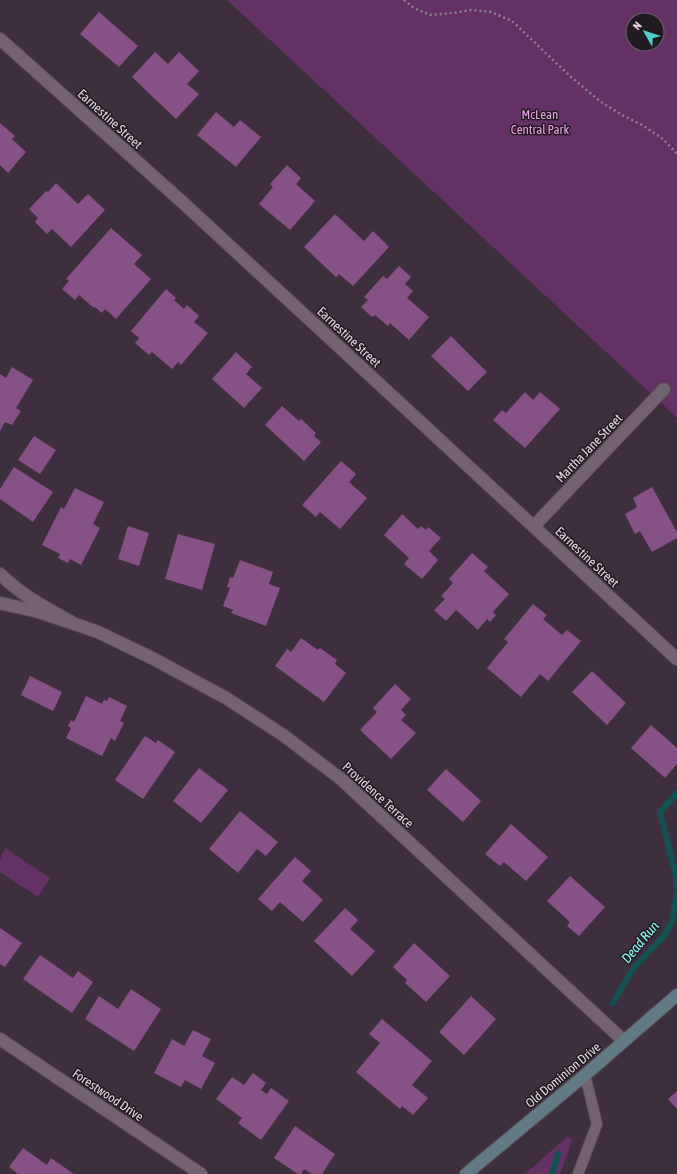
<svg xmlns="http://www.w3.org/2000/svg" width="677" height="1174" viewBox="0 0 677 1174" font-family="'Asap Condensed',sans-serif">
  <rect width="100%" height="100%" fill="#3e2f3e"/>
  <g fill="#633163" fill-rule="evenodd">
    <path d="M227,0H677V418ZM633,20H657V44H633Z"/>
    <path d="M5,848L50,878L38,897L0,872V860Z"/>
    <path d="M568,1136L572,1141L560,1174H525Z"/>
  </g>
  <g fill="none" stroke-linecap="round" stroke-linejoin="round">
    <g stroke="#135253" stroke-width="6">
      <path d="M677,793L660,812L675,872L677,887"/>
      <path d="M613,1003L632,970L663,937L672,922L677,893"/>
      <path d="M552,1174L558,1154"/>
    </g>
  </g>
  <g fill="#865184">
    <path d="M99,12L138,46L119,67L80,34Z"/>
    <path d="M155,52L168,64L179,52L199,71L187,84L199,94L176,119L132,77Z"/>
    <path d="M216,112L234,127L240,120L261,137L236,167L197,135Z"/>
    <path d="M0,123L15,136L12,139L26,152L8,173L0,165Z"/>
    <path d="M287,165L301,178L296,184L315,201L290,230L259,204L273,187L270,184Z"/>
    <path d="M56,183L78,204L88,194L105,210L71,247L52,229L47,234L35,222L38,218L29,209L46,191L48,192Z"/>
    <path d="M335,214L364,241L373,231L389,247L353,286L339,274L336,277L304,247Z"/>
    <path d="M111,228L142,255L134,264L151,279L116,319L105,309L102,313L95,307L94,308L79,295L75,300L62,289L69,281L66,279Z"/>
    <path d="M399,266L411,277L405,284L413,291L407,298L429,317L409,340L390,323L388,326L375,315L372,317L361,307L368,300L364,297L383,276L387,279Z"/>
    <path d="M166,289L176,298L174,300L184,309L187,305L199,316L194,322L208,333L181,365L178,362L172,369L152,352L149,355L135,343L139,338L131,331Z"/>
    <path d="M451,336L487,372L468,391L431,356Z"/>
    <path d="M236,352L252,367L246,374L262,388L244,408L212,379Z"/>
    <path d="M12,367L33,380L16,408L21,411L12,425L5,422L0,431V374L6,378Z"/>
    <path d="M525,392L533,400L540,392L560,409L525,448L493,420L502,410L506,413Z"/>
    <path d="M282,406L299,421L301,419L316,433L314,436L321,442L304,461L265,425Z"/>
    <path d="M34,436L56,450L40,474L18,460Z"/>
    <path d="M341,461L356,474L349,482L367,498L340,529L320,512L316,517L302,505Z"/>
    <path d="M14,467L53,492L33,522L0,499V489Z"/>
    <path d="M652,487L677,532V538L652,552L640,531L635,534L625,514L637,507L633,498Z"/>
    <path d="M75,488L104,502L93,524L100,528L81,565L70,559L68,563L58,558L60,554L42,545L61,507L64,509Z"/>
    <path d="M402,514L418,529L421,526L426,530L428,527L441,538L429,551L438,560L422,579L404,564L409,558L384,535Z"/>
    <path d="M128,526L149,533L139,566L118,559Z"/>
    <path d="M178,534L215,544L202,590L165,579Z"/>
    <path d="M472,553L488,567L484,571L509,594L493,612L496,615L490,622L487,619L478,630L456,610L446,621L434,610L445,599L441,596L453,583L449,579Z"/>
    <path d="M240,560L273,572L269,584L280,588L266,626L231,613L233,610L223,606L230,588L227,587L230,577L233,578Z"/>
    <path d="M533,604L547,615L543,619L562,635L567,630L581,641L548,681L540,674L521,697L487,668L508,642L504,639Z"/>
    <path d="M301,638L318,650L320,648L337,660L335,664L346,673L324,702L275,666L287,649L291,652Z"/>
    <path d="M592,671L626,703L607,725L572,692Z"/>
    <path d="M30,676L62,692L53,711L21,695Z"/>
    <path d="M395,684L411,699L401,710L406,715L401,720L416,733L391,759L360,730L377,712L373,708Z"/>
    <path d="M86,696L102,704L104,700L107,701L109,697L127,706L120,721L124,723L115,741L111,738L102,756L66,738L71,728L68,726L71,720L74,722Z"/>
    <path d="M651,725L677,748V764L665,778L631,748Z"/>
    <path d="M145,736L156,743L158,740L175,752L143,799L115,780Z"/>
    <path d="M199,768L228,790L201,823L173,801Z"/>
    <path d="M446,769L481,801L463,822L427,790Z"/>
    <path d="M240,811L278,842L266,856L257,849L238,873L209,849Z"/>
    <path d="M511,824L548,857L526,881L504,862L500,866L485,854Z"/>
    <path d="M295,857L311,871L302,881L323,900L303,922L280,902L272,911L258,899Z"/>
    <path d="M570,876L605,907L579,936L567,926L570,922L547,901Z"/>
    <path d="M345,908L358,920L350,929L375,951L352,976L314,941Z"/>
    <path d="M0,928L22,943L5,967L0,964Z"/>
    <path d="M414,943L450,976L426,1002L405,983L407,980L393,967Z"/>
    <path d="M40,955L73,978L78,971L93,982L72,1013L23,979Z"/>
    <path d="M131,989L161,1009L134,1051L85,1019L99,996L118,1009Z"/>
    <path d="M471,996L496,1019L464,1055L439,1032Z"/>
    <path d="M382,1019L432,1061L412,1085L428,1098L413,1115L402,1106L400,1109L356,1072L380,1043L369,1034Z"/>
    <path d="M193,1030L211,1039L202,1056L215,1063L201,1089L185,1080L181,1087L154,1073L172,1039L184,1046Z"/>
    <path d="M253,1073L266,1083L261,1090L267,1094L271,1088L289,1101L261,1140L238,1123L242,1118L216,1099L232,1077L244,1085Z"/>
    <path d="M677,1091V1109L668,1099Z"/>
    <path d="M295,1126L335,1154L322,1174H312L304,1169L301,1174H298L274,1158Z"/>
    <path d="M23,1148L47,1165L51,1158L74,1174H18L9,1167Z"/>
  </g>
  <g fill="none" stroke-linecap="round" stroke-linejoin="round">
    <g stroke="#5a4d59" stroke-width="12">
      <path id="lane" d="M578,1174L597,1124L585,1075"/>
    </g>
    <g stroke="#5a4d59" stroke-width="14">
      <g id="street">
        <path d="M0,39L180,200L677,659"/>
        <path d="M534,526L664,389"/>
        <path d="M0,574C22,596 48,609 75,624L39,612L0,603"/>
        <path d="M75,624L98,632L152,658L226,698L283,735L341,779L624,1041"/>
        <path d="M0,1039L201,1174"/>
      </g>
    </g>
    <g stroke="#5a4d59" stroke-width="14">
      <path id="secondary" d="M466,1174L585,1075L677,995"/>
    </g>
    <path stroke="#8f828f" stroke-width="2.5" stroke-dasharray="2 3" stroke-linecap="butt" d="M404,0L414,8L430,15L453,13L471,10L491,12L512,21L571,77L601,102L622,115L642,125L663,139L677,154"/>
    <use href="#lane" stroke="#736272" stroke-width="10"/>
    <use href="#street" stroke="#736272" stroke-width="12"/>
    <use href="#secondary" stroke="#617a86" stroke-width="12"/>
  </g>
  <g text-anchor="middle" dominant-baseline="central" stroke-width="3" stroke-linejoin="round" paint-order="stroke">
    <g font-size="13" fill="#eea1eb" stroke="#211a20">
      <text x="540" y="114">McLean<tspan x="540" dy="15">Central Park</tspan></text>
    </g>
    <g font-size="13" fill="#e4d9e3" stroke="#211a20">
      <text transform="translate(110 119) rotate(42)">Earnestine Street</text>
      <text transform="translate(349 337) rotate(43)">Earnestine Street</text>
      <text transform="translate(589 448) rotate(-46)">Martha Jane Street</text>
      <text transform="translate(587 557) rotate(43)">Earnestine Street</text>
      <text transform="translate(378 795) rotate(42)">Providence Terrace</text>
      <text transform="translate(563 1075) rotate(-40)">Old Dominion Drive</text>
      <text transform="translate(108 1095) rotate(34)">Forestwood Drive</text>
    </g>
    <g font-size="14" font-style="italic" fill="#88fafc" stroke="#211a20">
      <text transform="translate(640 942) rotate(-50)">Dead Run</text>
    </g>
  </g>
  <g transform="translate(645 32) rotate(309)"><circle r="19" fill="#211a20" stroke="#6f666e"/>
  <path d="M0-3L7 15L0 10L-7 15Z" fill="#52cdce"/>
  <text y="-6" font-size="11" font-weight="bold" text-anchor="middle" fill="#e4d9e3">N</text>
  </g>
</svg>
